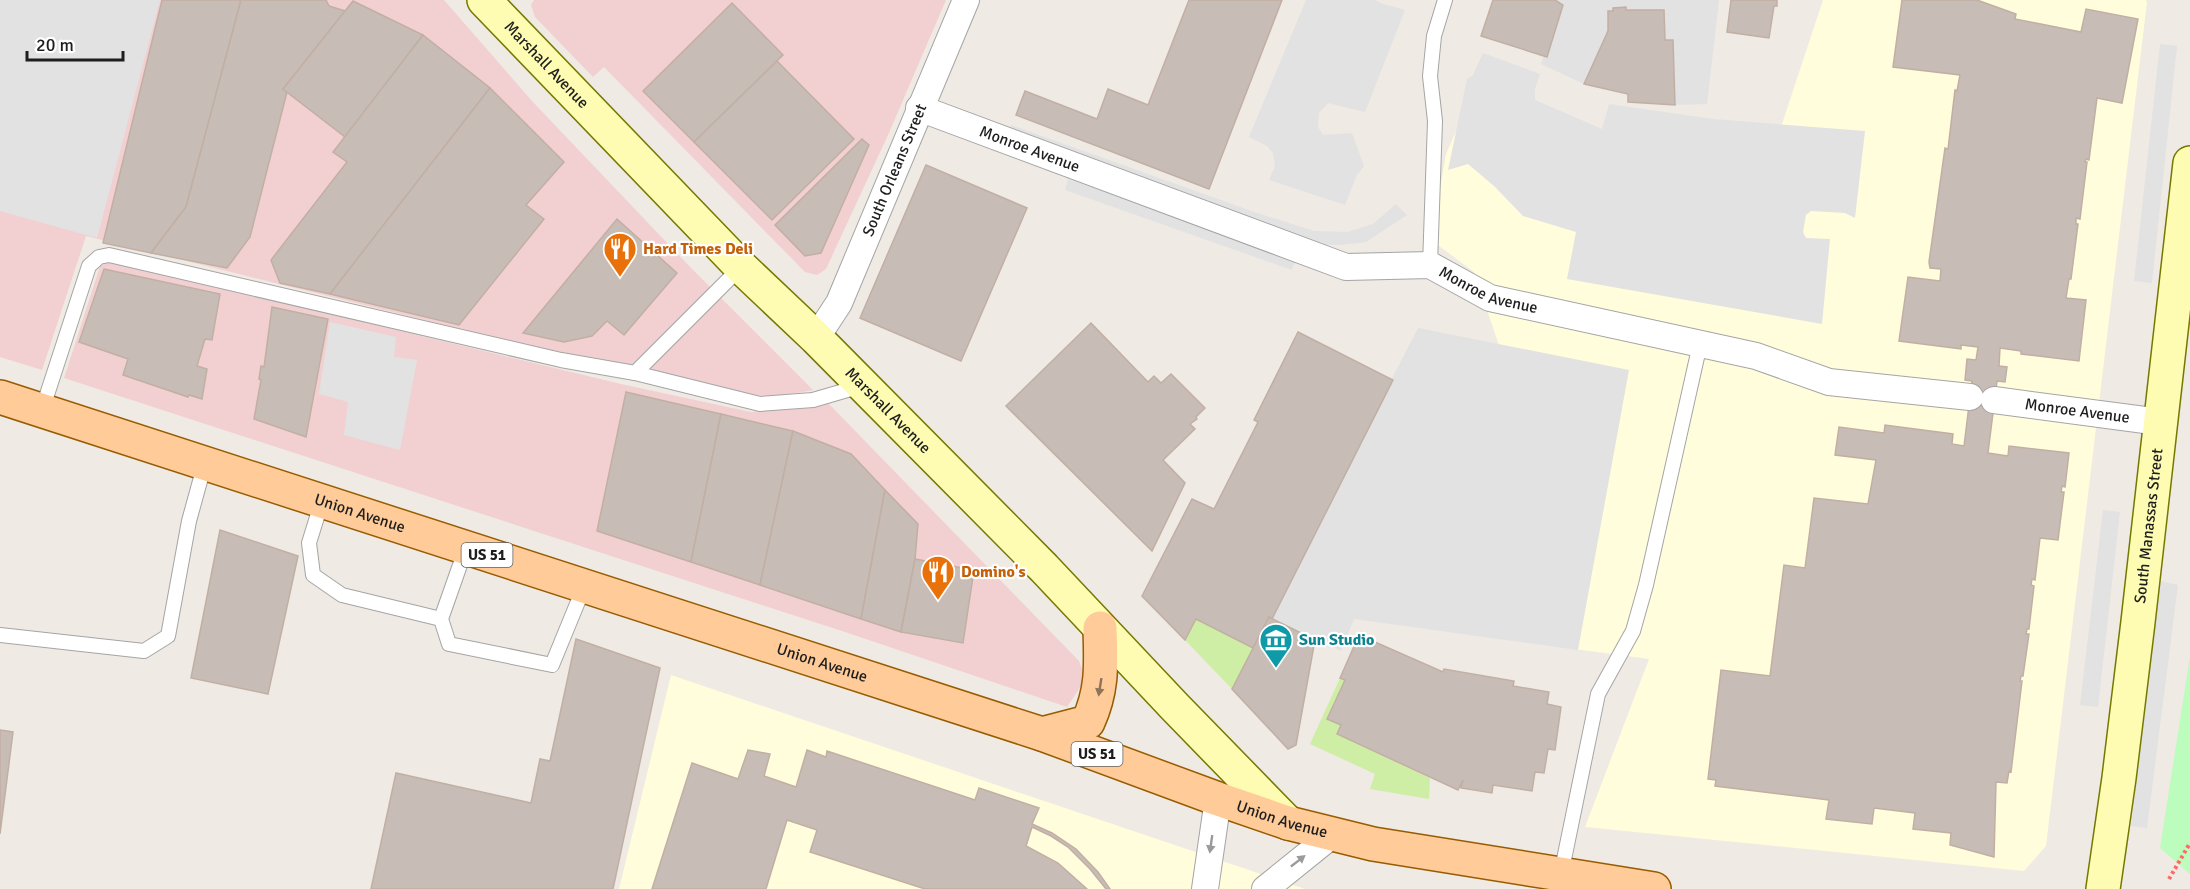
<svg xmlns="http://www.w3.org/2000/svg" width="2190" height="889" viewBox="0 0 2190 889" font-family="Signika,sans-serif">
  <rect width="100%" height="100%" fill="#efeae3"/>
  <g fill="#f2d0d1">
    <path d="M0,0H444L532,101L690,267L813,390L775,397L747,394L493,337L86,236L42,370L0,357Z"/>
    <path d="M534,0H946L888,135L826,269L817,275L805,272L604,67L593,77L535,17L531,5Z"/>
    <path d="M111,261L621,384L751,412L789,409L828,403L1079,661L1084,674L1081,686L1067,707L848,633L64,378L100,266Z"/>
  </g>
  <g fill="#fffddc">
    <path d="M1823,0H2146L2147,2L2046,846L2024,871L1585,827L1649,659L1530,643L1520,407L1474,272L1431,240L1446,154L1461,120L1774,148Z"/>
    <path d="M671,675L1305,889H619Z"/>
  </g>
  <g fill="#ceeea5">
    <path d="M1196,619L1253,648L1232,689L1185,640Z"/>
    <path d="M1340,678L1345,680L1327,718L1341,725L1337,734L1430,778L1429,799L1370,789L1375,774L1310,744Z"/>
  </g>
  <path fill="#bcfdbd" d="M2190,656V874L2160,848Z"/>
  <g fill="#e2e2e2">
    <path d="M0,0H160L97,238L0,211Z"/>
    <path d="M1306,0H1375L1383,4L1405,10L1365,112L1328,103L1319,113L1318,127L1323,135L1352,133L1364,166L1357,175L1345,205L1269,180L1275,166L1273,153L1267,146L1249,137Z"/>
    <path d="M1550,0H1719L1707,104L1675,105L1673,41L1665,40L1663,10L1608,11V31L1584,84L1541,64L1563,5Z"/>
    <path d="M2160,44L2177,46L2152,283L2134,281Z"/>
    <path d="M1483,53L1540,74L1535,89V100L1602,129L1609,104L1713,119L1865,131L1855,218L1845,213L1811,211L1806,215L1803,232L1806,238L1830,239L1822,324L1567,279L1576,232L1523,216L1494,186L1468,164L1448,170L1467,79L1473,75Z"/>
    <path d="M1011,125L1257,213L1314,231L1347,232L1373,224L1396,204L1407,215L1366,242L1340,245H1321L1007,135Z"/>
    <path d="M1068,179L1296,258L1292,270L1065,190Z"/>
    <path d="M330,322L396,337L394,357L417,360L400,450L344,435L348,402L319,394Z"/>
    <path d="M1418,328L1629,370L1578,650L1354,619L1341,651L1331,646L1330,648L1269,617Z"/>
    <path d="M2103,510L2120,512L2098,707L2080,705Z"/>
    <path d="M2160,581L2178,585L2147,828L2131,826Z"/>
  </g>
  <g fill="#c8bcb6" stroke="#c2afa4" stroke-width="1.5">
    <path d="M162,0H241L186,207L151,253L103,243Z"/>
    <path d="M241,0H326L329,6L345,11L283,89L287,92L250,237L227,268L151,253L186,207Z"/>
    <path d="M1189,0H1282L1209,189L1016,115L1025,91L1097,119L1108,89L1148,105Z"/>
    <path d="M1493,0H1555L1563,5L1547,57L1481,36Z"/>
    <path d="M1731,0H1777V6H1774L1769,38L1727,32Z"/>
    <path d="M1902,0H1977L2016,14L2015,19L2081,32L2086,9L2138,19L2122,103L2097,98L2089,160L2086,159L2085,162H2087L2080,219L2076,218V224H2078L2071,279H2069L2066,298L2086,300L2079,361L2021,354V351L2000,348L1999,366L2007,367L2005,382L1997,381L1988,453L2008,456L2009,446L2069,453L2065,487L2062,486L2061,492H2064L2058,540L2040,538L2035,580L2032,579L2031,585L2034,586L2029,629H2027L2026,634H2029L2023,676H2021L2020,681H2022L2011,772L2009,771L2007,783L1996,782L1994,857L1950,845L1951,833L1913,829L1915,813L1874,808L1872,824L1826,819L1829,800L1715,786L1716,780L1708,779L1721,670L1770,676L1784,565L1805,568L1814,498L1868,504L1876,460L1835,455L1839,427L1884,433L1885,425L1953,434L1952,444L1964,446L1972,381L1965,380L1967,359L1976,360L1978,347L1961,345V349L1899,341L1908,277L1940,281L1941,269L1930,268L1929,262L1945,148L1948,149L1955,90L1957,91L1960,75L1893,67Z"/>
    <path d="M353,1L423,35L345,137L283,89Z"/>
    <path d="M732,3L783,55L694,142L643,91Z"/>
    <path d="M1626,7V10H1664L1665,40H1673L1675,105L1628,102V94L1584,84L1608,31V11H1613V8Z"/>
    <path d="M423,35L490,88L330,294L280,283L271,260L347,162L333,152Z"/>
    <path d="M777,61L854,139L772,220L694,142Z"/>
    <path d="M490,88L564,162L526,205L544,219L459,325L330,294Z"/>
    <path d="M862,139L869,145L821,253L805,256L775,225Z"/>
    <path d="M926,165L1027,208L961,361L860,318Z"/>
    <path d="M617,219L677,273L624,335L607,321L592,336L564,342L523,333Z"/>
    <path d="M104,269L220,294L212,340L205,339L197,366L207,369L202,399L189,395L188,397L123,375L128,359L79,342Z"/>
    <path d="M272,307L328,319L306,437L254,419L261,380L259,379L261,366L264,367Z"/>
    <path d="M1091,323L1148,382L1154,376L1161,383L1171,374L1205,408L1196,417L1197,419L1190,424L1195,429L1163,460L1185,483L1152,551L1006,406Z"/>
    <path d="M1298,332L1393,380L1272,619L1269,617L1253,648L1196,619L1185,640L1142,596L1192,499L1214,509L1258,422L1254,420Z"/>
    <path d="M626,392L721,414L691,562L597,531Z"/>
    <path d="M721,414L793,431L760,585L691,562Z"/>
    <path d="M793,431L851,454L885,490L861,619L760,585Z"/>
    <path d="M885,490L918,524L915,559L901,632L861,619Z"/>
    <path d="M220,530L298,556L268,694L191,678Z"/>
    <path d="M915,559L974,570L963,643L901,632Z"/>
    <path d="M1269,617L1315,640L1296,745L1288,749L1232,689Z"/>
    <path d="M1359,635L1443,672L1444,669L1514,681L1513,686L1549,692L1547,704L1561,707L1555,750L1548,749L1544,773L1535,772L1532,791L1493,785L1492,793L1461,788L1463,780L1458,790L1337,734L1341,725L1327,719L1345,680L1340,678Z"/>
    <path d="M576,639L660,668L613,889H371L396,773L531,803L540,759L550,761Z"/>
    <path d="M0,730L13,732L0,834Z"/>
    <path d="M748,750L770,754L764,776L796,787L807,750L826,757L827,751L975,800L979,788L1039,808L1032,824L1052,833L1076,849L1098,872L1110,889H1106L1090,869L1068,847L1051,836L1032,827L1026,846L1058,863L1087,889H925L810,852L817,830L787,820L766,889H652L692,763L738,779Z"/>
  </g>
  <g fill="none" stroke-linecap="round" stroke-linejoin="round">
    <g stroke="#a5a5a5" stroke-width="16">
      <g id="lane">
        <path d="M1430,265L1435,121L1430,76L1434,36L1445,0"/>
        <path d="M635,373L741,267"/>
        <path d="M42,410L89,266L99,257L109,255L561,360L635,373L760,404L813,400L861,386"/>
        <path d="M322,501L309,543L313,575L342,595L441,619"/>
        <path d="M466,548L441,619L449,644L552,665L584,587"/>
        <path d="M0,635L144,651L168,636L189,521L205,463"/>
        <path d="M1561,874L1598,694L1633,631L1646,585L1700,344"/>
      </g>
    </g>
    <g stroke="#a5a5a5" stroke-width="28">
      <g id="street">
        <path id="s1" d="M919,108L1346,267L1430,265L1490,298L1756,356L1829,382L1970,397"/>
        <path id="s2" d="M816,338L839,303L966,0"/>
        <path id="s3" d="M1994,400L2160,422"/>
        <path d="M1205,889L1218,799"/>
        <path d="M1265,889L1332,835"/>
      </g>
    </g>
    <g stroke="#757900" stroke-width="36">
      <g id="secondary">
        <path id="s4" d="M484,0L741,267L816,338L1044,568L1175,707L1288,823"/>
        <path id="s5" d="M2103,889L2119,778L2138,622L2190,163"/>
      </g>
    </g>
    <g stroke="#975b00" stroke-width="36">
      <g id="primary">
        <path id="s6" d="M0,397L1042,734L1218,799L1288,823L1373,844L1654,889"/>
        <path d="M1042,734L1088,722C1103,689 1101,664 1100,628"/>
      </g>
    </g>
    <path stroke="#ff6964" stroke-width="4" stroke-dasharray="3 3" stroke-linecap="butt" d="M2169,879L2190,843"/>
    <use href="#lane" stroke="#fff" stroke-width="14"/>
    <use href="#street" stroke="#fff" stroke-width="26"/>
    <use href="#secondary" stroke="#fefcb2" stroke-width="33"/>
    <use href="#primary" stroke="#ffcb98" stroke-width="33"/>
  </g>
  <defs><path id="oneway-solid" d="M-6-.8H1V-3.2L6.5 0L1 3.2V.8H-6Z" transform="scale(1.5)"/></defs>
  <use fill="#8e745b" href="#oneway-solid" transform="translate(1100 687) rotate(99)"/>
  <g fill="#9a9a9a">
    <use href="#oneway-solid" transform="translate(1211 844) rotate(98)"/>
    <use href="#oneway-solid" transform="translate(1298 861) rotate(-38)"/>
  </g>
  <defs>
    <g id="restaurant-pin" transform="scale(1.725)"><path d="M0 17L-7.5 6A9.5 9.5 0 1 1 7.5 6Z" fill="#e8710a" stroke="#fff"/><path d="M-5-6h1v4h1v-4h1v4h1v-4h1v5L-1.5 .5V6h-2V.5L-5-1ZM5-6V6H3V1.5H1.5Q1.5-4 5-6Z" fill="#fff"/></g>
    <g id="museum-pin" transform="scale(1.725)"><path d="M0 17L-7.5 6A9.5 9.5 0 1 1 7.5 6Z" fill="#0f9aa8" stroke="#fff"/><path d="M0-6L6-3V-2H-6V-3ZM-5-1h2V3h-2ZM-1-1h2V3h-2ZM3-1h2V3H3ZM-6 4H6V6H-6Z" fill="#fff"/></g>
  </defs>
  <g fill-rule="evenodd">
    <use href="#restaurant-pin" x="620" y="249"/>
    <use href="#restaurant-pin" x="938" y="572"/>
    <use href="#museum-pin" x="1276" y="640"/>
  </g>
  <g text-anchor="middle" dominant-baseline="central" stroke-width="4.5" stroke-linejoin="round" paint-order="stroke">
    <g fill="#fff" stroke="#626262" stroke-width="1.5">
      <rect x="461.5" y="543" width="51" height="24" rx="4.5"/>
      <rect x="1071.5" y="742" width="51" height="24" rx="4.5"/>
    </g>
    <g font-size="15" font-weight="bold" fill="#1e1e1e">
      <text x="487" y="555">US 51</text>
      <text x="1097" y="754">US 51</text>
    </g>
    <g font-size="16" fill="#1e1e1e" stroke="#fff">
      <text stroke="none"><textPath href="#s4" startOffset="90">Marshall Avenue</textPath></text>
      <text stroke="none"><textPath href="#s1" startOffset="118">Monroe Avenue</textPath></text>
      <text stroke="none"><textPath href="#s2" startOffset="186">South Orleans Street</textPath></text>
      <text stroke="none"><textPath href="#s1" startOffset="604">Monroe Avenue</textPath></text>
      <text stroke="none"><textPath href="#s4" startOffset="576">Marshall Avenue</textPath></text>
      <text stroke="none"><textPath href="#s3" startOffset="84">Monroe Avenue</textPath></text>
      <text stroke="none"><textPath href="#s6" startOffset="378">Union Avenue</textPath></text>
      <text stroke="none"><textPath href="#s5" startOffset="366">South Manassas Street</textPath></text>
      <text stroke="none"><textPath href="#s6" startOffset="864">Union Avenue</textPath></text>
      <text stroke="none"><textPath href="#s6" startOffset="1350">Union Avenue</textPath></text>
    </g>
    <g font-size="16" font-weight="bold" fill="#c56008" stroke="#fff" text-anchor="start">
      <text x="643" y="249">Hard Times Deli</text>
      <text x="961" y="572">Domino's</text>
    </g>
    <g font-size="16" font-weight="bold" fill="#0d838f" stroke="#fff" text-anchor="start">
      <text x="1299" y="640">Sun Studio</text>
    </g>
  </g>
  <path d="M27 51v9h96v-9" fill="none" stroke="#1e1e1e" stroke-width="3"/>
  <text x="36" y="51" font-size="18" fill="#1e1e1e" stroke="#ffffff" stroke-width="4.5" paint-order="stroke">20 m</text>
</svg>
